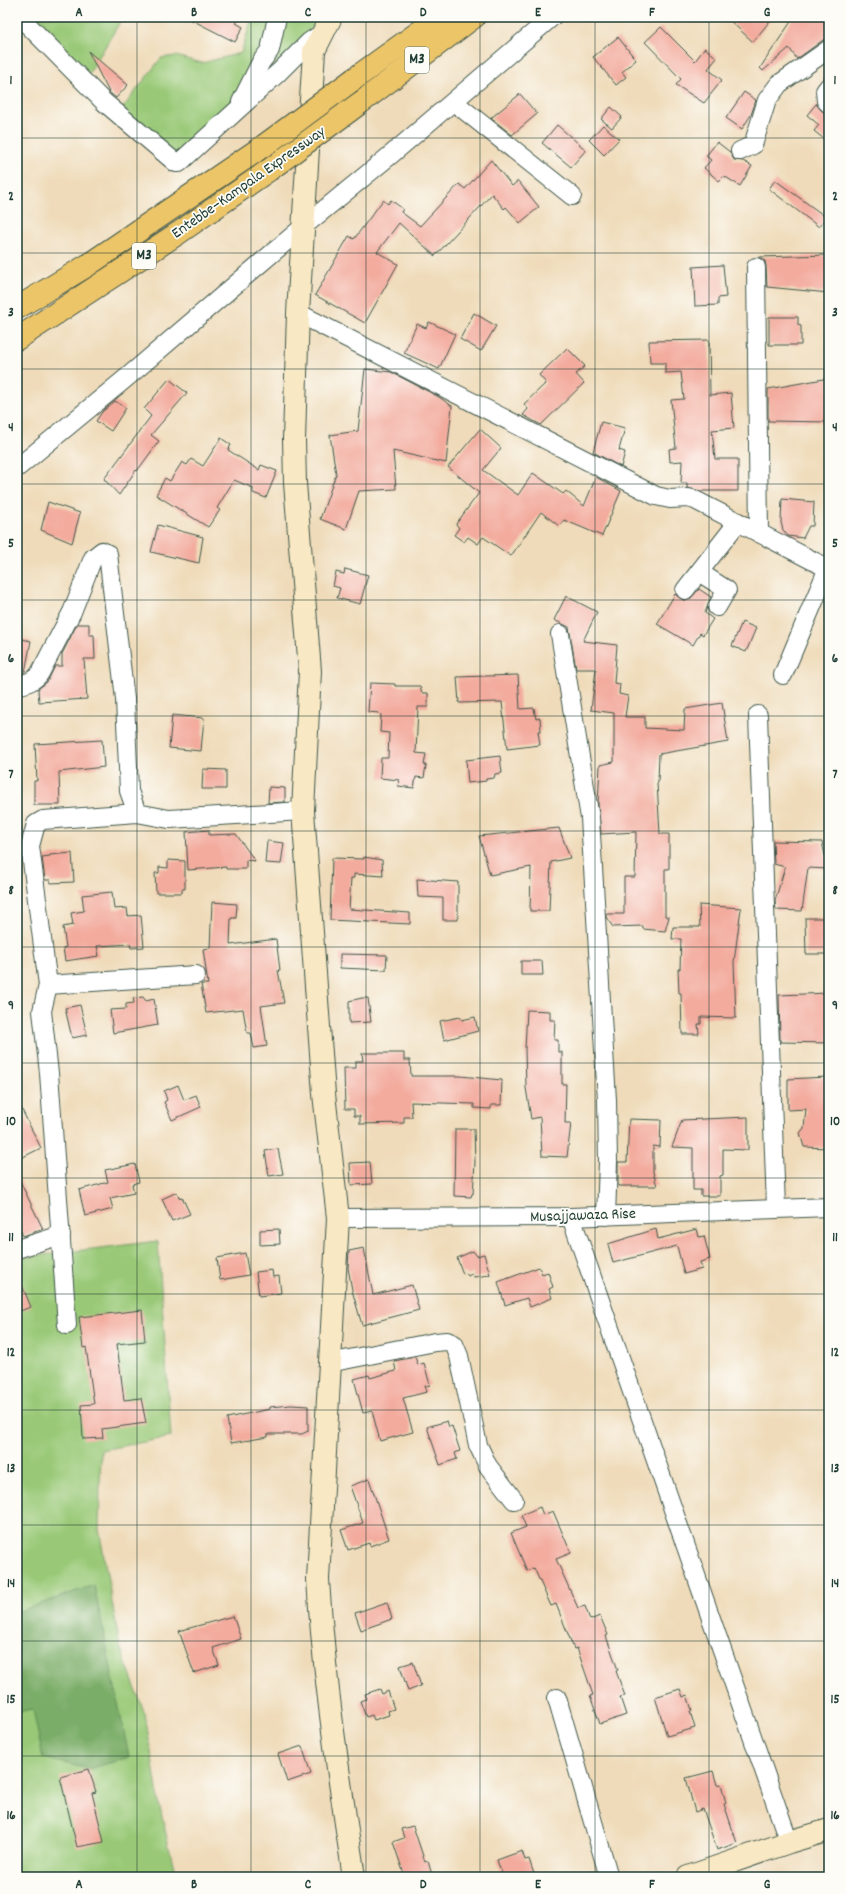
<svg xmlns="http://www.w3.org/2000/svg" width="846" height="1894" viewBox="0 0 846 1894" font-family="Dekko,sans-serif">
  <rect width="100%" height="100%" fill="#fdfcf7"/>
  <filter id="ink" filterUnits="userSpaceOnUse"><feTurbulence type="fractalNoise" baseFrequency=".025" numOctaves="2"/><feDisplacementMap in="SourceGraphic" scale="8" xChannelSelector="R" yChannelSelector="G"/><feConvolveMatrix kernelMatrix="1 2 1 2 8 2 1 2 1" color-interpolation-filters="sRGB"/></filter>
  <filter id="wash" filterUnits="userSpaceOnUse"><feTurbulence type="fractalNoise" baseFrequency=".012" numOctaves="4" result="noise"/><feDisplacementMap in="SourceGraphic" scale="16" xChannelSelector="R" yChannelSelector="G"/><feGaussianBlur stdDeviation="0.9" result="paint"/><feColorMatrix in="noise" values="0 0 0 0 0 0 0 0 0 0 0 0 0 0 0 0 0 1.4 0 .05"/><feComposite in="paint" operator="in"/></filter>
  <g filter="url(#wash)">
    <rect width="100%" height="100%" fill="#efdbba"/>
    <g fill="#99c977" stroke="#5c8356">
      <path d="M28,17H123L87,77Z"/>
      <path d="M252,17H334L176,162L118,114L161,58L176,56L202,63L241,53Z"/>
      <path d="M158,1241L171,1437L101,1450L99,1529L120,1647L145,1714L160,1808L176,1877H17V1258Z"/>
    </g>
    <path fill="#7aad68" stroke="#4c754e" d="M94,1585L129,1757L89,1769L43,1758L33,1709L17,1712V1612Z"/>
    <g id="blocks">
      <g fill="#f3ab9e">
        <path d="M186,17H241L236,23L243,27L235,42Z"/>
        <path d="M726,17H773L753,42Z"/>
        <path d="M794,17H829V39L823,40L797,59L789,48L763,71L760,68Z"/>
        <path d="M661,27L695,61L705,48L717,58L708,69L722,80L704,103L676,85L681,79L645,42Z"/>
        <path d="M618,37L636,60L622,72L626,77L616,85L593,57Z"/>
        <path d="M88,51L128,85L116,98L109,92Z"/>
        <path d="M744,92L756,100L751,115L742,129L726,118Z"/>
        <path d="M520,94L537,114L512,135L491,118Z"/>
        <path d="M816,104L822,111L829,114V143L814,131L819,125L807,115Z"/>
        <path d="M611,107L622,117L612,128L601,119Z"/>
        <path d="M557,125L586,150L571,167L542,143Z"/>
        <path d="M603,125L619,139L604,155L589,140Z"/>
        <path d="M717,142L730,152L734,160L743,161L752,166L740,186L724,176L719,181L704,168L711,160L706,156Z"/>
        <path d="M491,160L512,186L518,181L539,207L520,223L506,207L504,209L492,194L435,256L399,223L377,252L398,264L365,323L315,295L349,236L354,239L383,200L388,204L391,200L403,209L401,212L420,226L459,184L465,189Z"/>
        <path d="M775,180L826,217L819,227L769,189Z"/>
        <path d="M829,255V293L767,287L766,266L765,261L759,257Z"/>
        <path d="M723,265L726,297L718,298V305L695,306L693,267Z"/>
        <path d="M474,313L496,326L481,351L460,339Z"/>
        <path d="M769,317H798V325L801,326V345H769Z"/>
        <path d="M429,322L455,334L439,369L404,353L417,324L426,328Z"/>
        <path d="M709,340L710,395L731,393L734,428L712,430L715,459H738V491H701L687,488V483H681L682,461L670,462L669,449L676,448L671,400L684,399L681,372L665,373V363H650L649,341Z"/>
        <path d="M567,348L585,366L576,374L584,383L541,425L523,415L528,409L524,404L546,383L539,375Z"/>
        <path d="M365,369L391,372L439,397L452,406L446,463L393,451L396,489L359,491L346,529L320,519L336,474L330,435L358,431Z"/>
        <path d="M829,378V422L768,421V389Z"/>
        <path d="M169,379L187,393L151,435L159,441L137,471L136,470L119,495L104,479L151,416L144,409Z"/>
        <path d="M115,401L126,408L111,431L96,421L102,412Z"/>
        <path d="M601,422L625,428L619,450L625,452L621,467L593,452Z"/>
        <path d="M480,429L501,448L483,470L518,495L533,473L563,494L566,491L584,506L596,477L621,491L602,536L564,520L559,526L541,512L511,556L483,537L478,544L468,537L464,542L454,535L459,528L456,524L479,493L448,467Z"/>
        <path d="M221,438L231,445L228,450L259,470L261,465L277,471L266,498L253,493V488L234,480L217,508L220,510L208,527L156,495L165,478L170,481L182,462L187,465L191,459L203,466Z"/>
        <path d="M782,499L814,502L813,526H809L803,538L788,536L783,530L781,522Z"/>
        <path d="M48,502L80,513L72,543L41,530Z"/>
        <path d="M158,525L203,537L199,563L151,552Z"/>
        <path d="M345,569L368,575L360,604L337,598L340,588L333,586L336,572L344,574Z"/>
        <path d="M699,589L711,597L705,613L713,619L703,635L700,633L693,645L657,624L675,594L683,600H689Z"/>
        <path d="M566,596L597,612L583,641L617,645L614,683L620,684L619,694L628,696L625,717H645V728L684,730L685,709L722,703L728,742L659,754L658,783H657L660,834H669V869H665V916L669,917L665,931L643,929V926L613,927L606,917V914H624V877H635L636,832L601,834L598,804L600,765L614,762V713L591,710L596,669H576L569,627L554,620Z"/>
        <path d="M742,622L756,628L746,652L732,646Z"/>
        <path d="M77,624H89V635H94L95,659H84L87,699L39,702L38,689L47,682L55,666H62V654Z"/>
        <path d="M17,638L31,641L25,672L17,674Z"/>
        <path d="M518,675L520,709L534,708L536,719L540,718L541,731H538L540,745L507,749L502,702L459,703L457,677Z"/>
        <path d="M370,683L395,684V686H420L422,693H428V707H418L416,753L426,754L424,765H426L424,778L416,777L414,788L398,786L399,780L380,778L381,758H388L389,733L380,732L381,715L379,713L368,712Z"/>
        <path d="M172,715L204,718L201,751L169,748Z"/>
        <path d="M102,740L104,767L59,772L60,805H34V781H37L35,744Z"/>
        <path d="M500,756L502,773L495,774L494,778L486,779V781L468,783L466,760Z"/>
        <path d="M203,769L226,770V789H202Z"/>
        <path d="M269,787L285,788V802L268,803Z"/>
        <path d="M559,828L570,858L551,862L549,911H530L531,867L490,875L479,836Z"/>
        <path d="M209,830V835L236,834L255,861L246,860V869H226V867L188,870L186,832Z"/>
        <path d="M267,841L284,843L281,864L265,863Z"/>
        <path d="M773,841L822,842L828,869L808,868L802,911L776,910L775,901L785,867L774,864Z"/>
        <path d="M72,853L74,882L50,883V880H45L42,857L50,856V855Z"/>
        <path d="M364,857L382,860L383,876L354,874V878H351L349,909L410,913V924L330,920L332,858L364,859Z"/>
        <path d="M168,860L185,861V889H182V893H156L155,873H159V867L168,868Z"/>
        <path d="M417,879L458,882V920H443V898L418,897Z"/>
        <path d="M112,892L114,909L127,908L128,916L141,915L144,947L131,948L130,944L97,946L99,956L65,961L63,948L66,947L63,927L73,925L71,913L84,911L82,895Z"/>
        <path d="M212,902L237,904L236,918H231L230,945L276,939L280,970H278L284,1003L261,1006L267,1046L254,1048L251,1033H247L243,1009L206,1013L201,984H208L203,949L210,948Z"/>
        <path d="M699,905L741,908L734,962L736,1018L701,1017V1024H698L699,1034H682L681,993H679L678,969H680L681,939H672L673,927H700Z"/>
        <path d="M805,918H829V954H806Z"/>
        <path d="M340,954L387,955L386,970L340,968Z"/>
        <path d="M521,961H542L543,975H521Z"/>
        <path d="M829,993V1043L780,1042L779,995Z"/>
        <path d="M143,997L146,1001L154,999L158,1025L113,1033L110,1010L126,1009V1004L134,1003L133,998Z"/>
        <path d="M362,998H368L371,1022L349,1023V1001Z"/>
        <path d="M80,1005L87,1035L72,1038L65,1008Z"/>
        <path d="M527,1010L550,1011V1020H555L554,1040H558V1052H562V1084H566L565,1123H571L567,1157L542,1156L540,1117L531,1119L526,1088L525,1049Z"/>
        <path d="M460,1017L462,1020L475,1017L478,1031L444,1040L440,1021Z"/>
        <path d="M362,1053H404V1060H410L411,1076H460L502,1080L501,1105H491V1109L474,1108V1104L411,1102L412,1117H404V1123L360,1124V1116H354V1109H345L344,1068H356V1061H363Z"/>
        <path d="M826,1077L829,1114V1148L804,1147L800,1133L804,1128L806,1109L788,1110V1079Z"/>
        <path d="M178,1085L184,1100L196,1095L201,1107L172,1120L164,1102L167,1100L164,1091Z"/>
        <path d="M17,1100L41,1148L17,1160Z"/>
        <path d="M748,1117V1150L723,1149V1175L720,1176V1196H701V1190H693V1148L672,1147L682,1120Z"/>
        <path d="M629,1119L661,1120L660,1147L653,1146V1172L657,1186H618V1162H627Z"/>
        <path d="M455,1129H474L475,1162L473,1194H472L471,1197L454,1196Z"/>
        <path d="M278,1149L283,1174L269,1176L265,1151Z"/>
        <path d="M370,1162L372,1184L351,1185L350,1163Z"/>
        <path d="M135,1164L139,1182L132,1184L134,1193L110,1198L113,1209L85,1216L79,1190L108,1182L105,1170Z"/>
        <path d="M17,1175L43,1229L23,1236L17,1223Z"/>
        <path d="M177,1192L179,1198L182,1197L190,1214L172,1221L162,1199Z"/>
        <path d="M279,1229L280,1244L260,1245V1230Z"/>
        <path d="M656,1229L658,1239L697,1229L699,1237L704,1236L710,1259L700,1262L702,1269L684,1274L677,1246L613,1263L608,1244Z"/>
        <path d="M364,1248L373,1295L412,1285L419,1310L362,1325L352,1290L348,1268L349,1251Z"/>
        <path d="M473,1251L477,1256L484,1254L490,1275L474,1277L473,1273L468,1276L466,1273L463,1274L457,1258Z"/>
        <path d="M245,1253L249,1275L220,1280L217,1258Z"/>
        <path d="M539,1267L542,1274L548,1272L553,1287L549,1289L552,1298L530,1307L527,1298L505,1305L498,1282Z"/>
        <path d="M272,1270L273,1277L279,1276L281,1293L259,1296L256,1272Z"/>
        <path d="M17,1273L31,1307L17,1312Z"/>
        <path d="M142,1310L145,1341L117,1344L124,1400L141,1398L146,1423L102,1429L103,1438L83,1439L81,1405L94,1404L86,1347L83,1348L79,1317Z"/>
        <path d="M415,1357L418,1365L424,1363L430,1385L425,1386L427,1392L403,1398L413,1432L380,1441L372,1411L363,1413L354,1379L369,1375L370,1378L396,1371L394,1361Z"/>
        <path d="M291,1405L308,1406V1431L302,1434H268V1437L231,1443L227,1418L270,1409V1407Z"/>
        <path d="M447,1421L449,1427L452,1426L460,1451L455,1453L457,1459L440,1465L427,1427Z"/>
        <path d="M369,1479L389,1539L370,1546L369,1543L348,1550L341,1530L363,1523L350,1486Z"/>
        <path d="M540,1507L543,1515L553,1511L571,1553L556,1559L578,1608L585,1606L590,1620L600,1616L608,1635L606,1636L618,1670L616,1671L625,1696L620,1697L626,1715L600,1724L590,1696L593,1695L577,1648L574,1649L556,1604L551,1606L534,1568L527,1571L511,1533L526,1527L521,1515Z"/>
        <path d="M387,1602L392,1619L361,1630L355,1613Z"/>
        <path d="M233,1616L241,1639L213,1648L219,1665L194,1673L179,1631Z"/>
        <path d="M413,1662L421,1686L408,1691L400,1666Z"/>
        <path d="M380,1689L382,1694L388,1691L394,1709L388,1711L389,1715L374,1720L372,1715L366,1717L360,1701L367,1699L365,1694Z"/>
        <path d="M680,1689L683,1697L687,1695L692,1710L690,1711L695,1728L667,1736L655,1697Z"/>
        <path d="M302,1746L311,1774L287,1782L278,1754Z"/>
        <path d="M89,1769L96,1792L92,1793L104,1842L77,1847L60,1777Z"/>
        <path d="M713,1771L717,1785L721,1784L726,1803L724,1804L737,1843L717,1850L703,1809L695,1812L686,1778Z"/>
        <path d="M413,1826L425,1862L428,1861L432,1875L425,1877H405L393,1842L404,1838L401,1829Z"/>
        <path d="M522,1851L525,1860L529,1859L535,1877H503L497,1860Z"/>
      </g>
    </g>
  </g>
  <g filter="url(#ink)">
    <use href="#blocks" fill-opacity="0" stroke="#3e5548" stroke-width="1"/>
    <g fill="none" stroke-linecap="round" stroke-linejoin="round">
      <g stroke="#3e5548" stroke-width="20">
        <g id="street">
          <path d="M20,17L104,102L176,163H179L279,72L309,42L324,32"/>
          <path d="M829,86L825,91L826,101L829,104"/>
          <path d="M241,102L261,62L270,50L277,17"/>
          <path d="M454,102L572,196"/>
          <path d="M740,151L753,145L767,100L779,84L829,49"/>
          <path d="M756,267L759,533"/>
          <path d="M298,313L656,496L670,499L688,498L695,500L829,569"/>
          <path d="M17,468L125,379L304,226L393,153L552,17"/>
          <path d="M699,572L727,590L717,607"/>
          <path d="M685,590L738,522"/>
          <path d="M560,634L590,818L607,1100L608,1162L606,1216"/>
          <path d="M783,675L828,568"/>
          <path d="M17,685C25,685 36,680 40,673L72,612L93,558L102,551L108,554L125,699L129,791L137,813"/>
          <path d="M758,715L776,1208"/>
          <path d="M48,985L196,975"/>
          <path d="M571,1217L789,1842"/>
          <path d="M338,1218L571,1217L829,1207"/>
          <path d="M17,1249L61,1235"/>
          <path d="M67,1325L49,1073L42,1011L48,985L30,846L36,824L43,820L137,813L169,819L303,811"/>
          <path d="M329,1363L435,1342L447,1341L454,1344L459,1356L478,1445L488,1466L514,1500"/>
          <path d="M557,1698L609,1877"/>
        </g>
      </g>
      <g stroke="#3e5548" stroke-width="24">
        <g id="secondary">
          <path d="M331,17L314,51L298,313L294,439L295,483L310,671L303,811L324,1094L338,1218L318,1579C324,1679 339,1778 354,1877"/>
          <path d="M688,1877L789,1842L829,1830"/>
        </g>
      </g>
      <g stroke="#3e5548" stroke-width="24">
        <g id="highway">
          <path d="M354,79L440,17"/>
          <path d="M360,103L474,17"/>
          <path d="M17,308L88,265L265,145"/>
          <path d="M17,339L180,232L269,170"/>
        </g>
      </g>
      <use href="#street" stroke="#fff" stroke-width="18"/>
      <use href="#secondary" stroke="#f8e8c3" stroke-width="22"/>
      <use href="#highway" stroke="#edc569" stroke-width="22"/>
      <g stroke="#3e5548" stroke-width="24" stroke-linecap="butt">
        <g id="highway-bridge">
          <path d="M265,145L354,79"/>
          <path d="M269,170L360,103"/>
        </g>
      </g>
      <use href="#highway-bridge" stroke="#edc569" stroke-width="22"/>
    </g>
  </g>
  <path fill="none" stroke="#1f3d34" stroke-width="1" stroke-opacity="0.55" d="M137,17V1877M251,17V1877M366,17V1877M480,17V1877M595,17V1877M709,17V1877M17,138H829M17,253H829M17,369H829M17,484H829M17,600H829M17,716H829M17,831H829M17,947H829M17,1063H829M17,1178H829M17,1294H829M17,1410H829M17,1525H829M17,1641H829M17,1756H829"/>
  <g text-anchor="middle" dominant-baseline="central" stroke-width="3.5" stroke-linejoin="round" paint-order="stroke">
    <g fill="#fdfcf7" stroke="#62766e" stroke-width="1">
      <rect x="405" y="47" width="24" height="26" rx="3"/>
      <rect x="132" y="243" width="24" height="26" rx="3"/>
    </g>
    <g font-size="15" font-weight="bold" fill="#1f3d34">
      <text x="417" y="60">M3</text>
      <text x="144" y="256">M3</text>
    </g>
    <g font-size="16" fill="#1f3d34" stroke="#fdfcf7">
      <text transform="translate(249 183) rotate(-35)">Entebbe–Kampala Expressway</text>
      <text transform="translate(583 1216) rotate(-2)">Musajjawaza Rise</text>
    </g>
  </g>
  <rect width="846" height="1894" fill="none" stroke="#fdfcf7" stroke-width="44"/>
  <rect x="22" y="22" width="802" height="1850" fill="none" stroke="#1f3d34" stroke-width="1.5"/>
  <g font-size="13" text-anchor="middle" font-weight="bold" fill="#1f3d34">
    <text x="79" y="16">A</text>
    <text x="194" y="16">B</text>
    <text x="308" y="16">C</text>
    <text x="423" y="16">D</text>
    <text x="538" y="16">E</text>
    <text x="652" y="16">F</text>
    <text x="767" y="16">G</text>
    <text x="11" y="84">1</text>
    <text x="835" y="84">1</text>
    <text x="11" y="200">2</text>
    <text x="835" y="200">2</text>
    <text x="11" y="316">3</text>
    <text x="835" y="316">3</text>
    <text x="11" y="431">4</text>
    <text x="835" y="431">4</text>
    <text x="11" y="547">5</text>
    <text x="835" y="547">5</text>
    <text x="11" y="662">6</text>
    <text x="835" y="662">6</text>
    <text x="11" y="778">7</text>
    <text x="835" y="778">7</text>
    <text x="11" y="894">8</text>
    <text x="835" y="894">8</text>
    <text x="11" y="1009">9</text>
    <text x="835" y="1009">9</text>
    <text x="11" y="1125">10</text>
    <text x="835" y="1125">10</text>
    <text x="11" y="1241">11</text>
    <text x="835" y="1241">11</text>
    <text x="11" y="1356">12</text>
    <text x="835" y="1356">12</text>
    <text x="11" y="1472">13</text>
    <text x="835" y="1472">13</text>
    <text x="11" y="1587">14</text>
    <text x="835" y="1587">14</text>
    <text x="11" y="1703">15</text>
    <text x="835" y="1703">15</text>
    <text x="11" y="1819">16</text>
    <text x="835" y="1819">16</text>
    <text x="79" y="1888">A</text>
    <text x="194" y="1888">B</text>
    <text x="308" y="1888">C</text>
    <text x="423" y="1888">D</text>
    <text x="538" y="1888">E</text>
    <text x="652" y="1888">F</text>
    <text x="767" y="1888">G</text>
  </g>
</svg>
